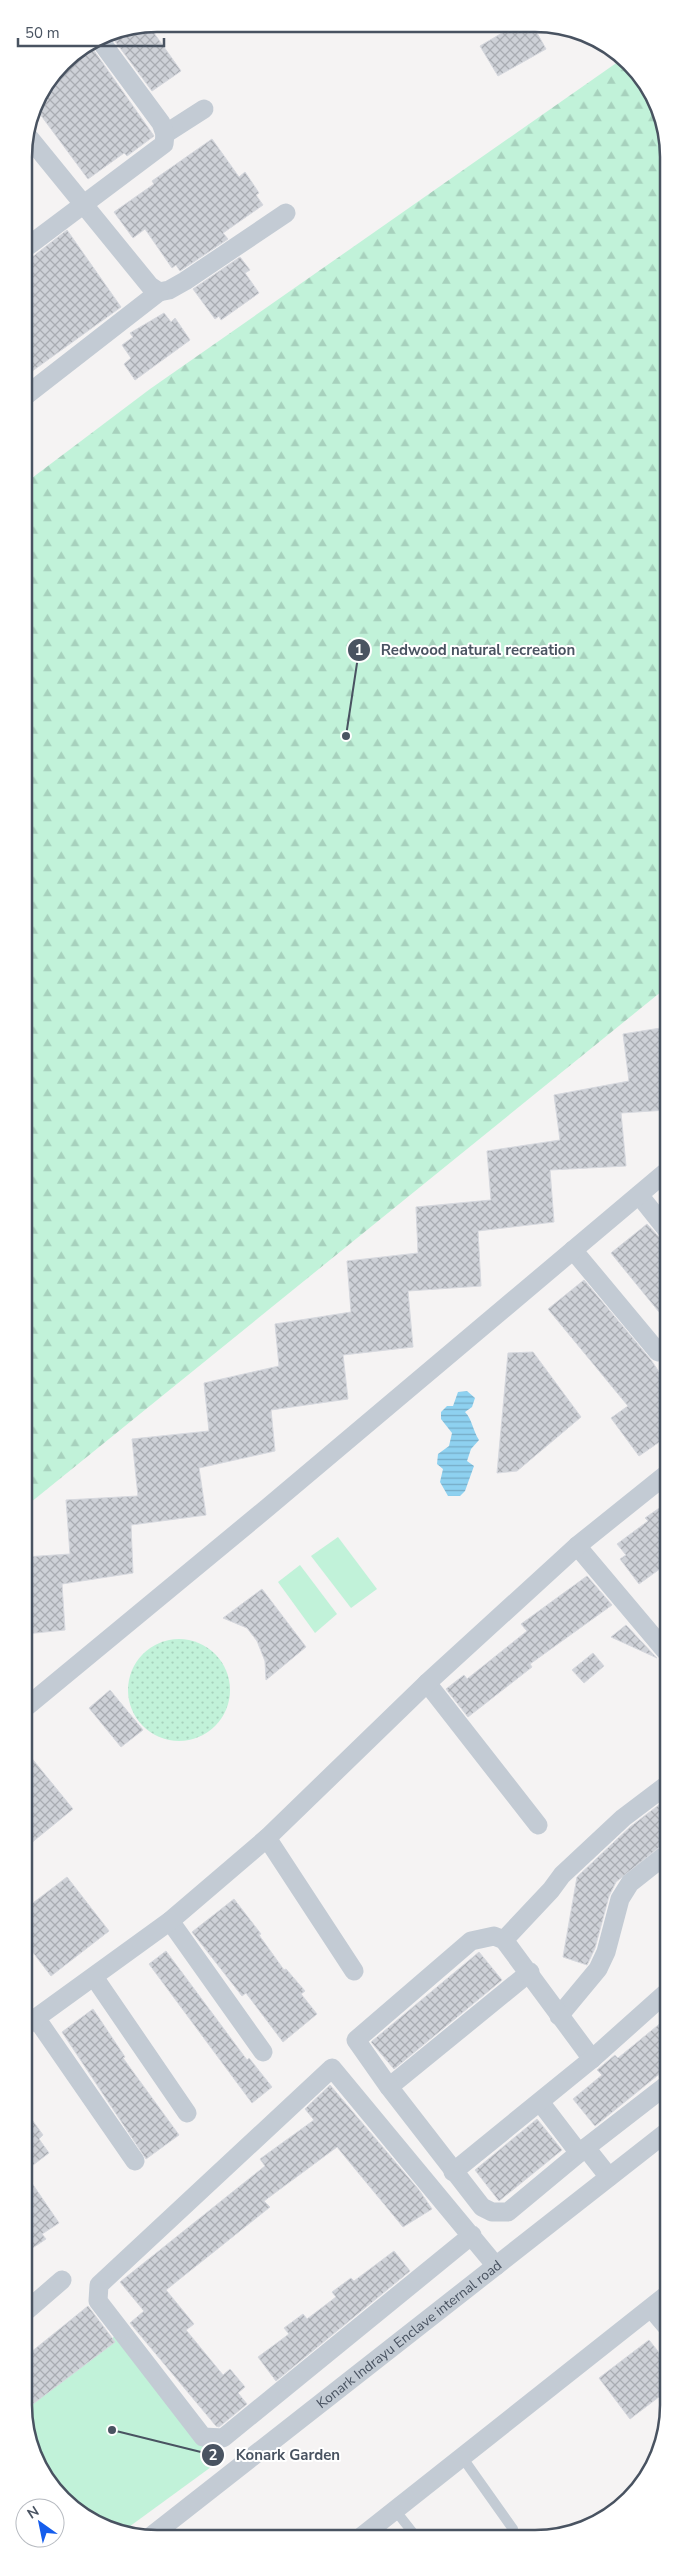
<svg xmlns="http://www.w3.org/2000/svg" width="692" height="2563" viewBox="0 0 692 2563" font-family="'Nunito Sans',sans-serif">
  <defs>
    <pattern id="grass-dots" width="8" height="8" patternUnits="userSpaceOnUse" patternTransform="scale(1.25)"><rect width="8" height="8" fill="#c1f2d9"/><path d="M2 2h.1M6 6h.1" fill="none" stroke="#a7d1bd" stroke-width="1.8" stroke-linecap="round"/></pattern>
    <pattern id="forest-firs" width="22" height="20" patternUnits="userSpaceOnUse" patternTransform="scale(1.25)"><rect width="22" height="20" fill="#c1f2d9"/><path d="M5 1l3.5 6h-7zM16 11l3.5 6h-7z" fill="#a7d1bd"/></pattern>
    <pattern id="water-rules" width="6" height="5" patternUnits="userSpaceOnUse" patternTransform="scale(1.25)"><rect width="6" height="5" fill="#8ed1f0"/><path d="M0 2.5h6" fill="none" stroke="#76acc6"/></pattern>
    <pattern id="building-cross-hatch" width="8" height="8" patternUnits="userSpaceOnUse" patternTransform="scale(1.25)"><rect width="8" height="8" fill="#ced1d7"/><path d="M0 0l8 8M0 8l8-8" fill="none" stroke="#a9acb2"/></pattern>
  </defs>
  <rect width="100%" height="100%" fill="#f5f3f3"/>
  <circle fill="url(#grass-dots)" cx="179" cy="1690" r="51"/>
  <path fill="url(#forest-firs)" d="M622,59L635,69L667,140V987L25,1507L24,484L150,389Z"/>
  <g fill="#c1f2d9">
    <path d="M338,1537L377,1589L351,1608L311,1556Z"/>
    <path d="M300,1565L337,1614L315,1633L278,1582Z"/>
    <path d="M115,2336L222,2459L122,2532L63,2500L38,2465L25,2423V2401Z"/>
  </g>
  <path fill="url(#water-rules)" d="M467,1391L475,1398L472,1407L465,1412C472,1419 473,1431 479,1440L471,1449L467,1461L474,1466L465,1491L460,1496H448L440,1482L443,1469L437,1464L438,1454L449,1446L452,1433L441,1419V1412L447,1406H453L458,1392Z"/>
  <g fill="url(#building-cross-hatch)" stroke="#d6d8de">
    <path d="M149,26L181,71L152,91L109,33Z"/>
    <path d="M514,26H533L546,49L498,76L480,46Z"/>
    <path d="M90,45L154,136L127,156L124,153L88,179L34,106L63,63Z"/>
    <path d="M212,139L239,177L245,172L259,193L256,195L263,205L223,233L228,239L180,271L176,265L172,268L145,229L133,238L114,212L154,184L152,181Z"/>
    <path d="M67,230L121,307L24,377V260L31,258Z"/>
    <path d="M240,257L250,270L245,273L259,293L221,320L219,316L215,319L193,289Z"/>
    <path d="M164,313L171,322L175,318L190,340L135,380L124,364L131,358L122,345L133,337L130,333Z"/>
    <path d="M667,1027V1110L621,1113L626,1166L550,1170L554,1222L478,1231L481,1286L408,1291L413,1347L343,1355L348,1399L271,1410L275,1451L199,1468L206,1515L131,1525L133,1573L62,1584L65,1630L25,1634V1557L70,1554L66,1500L138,1496L132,1439L209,1431L204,1383L279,1366L275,1324L351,1312L347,1261L418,1253L416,1207L491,1200L487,1151L560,1140L554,1095L629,1081L623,1034Z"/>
    <path d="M647,1224L659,1237L668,1241V1323L611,1253Z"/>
    <path d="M584,1280L651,1360L668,1385V1436L639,1456L611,1418L628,1406L548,1309Z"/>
    <path d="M533,1352L581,1417L517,1471L497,1473L508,1353Z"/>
    <path d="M668,1502V1563L639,1584L620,1559L626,1555L617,1544L648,1521L645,1518Z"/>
    <path d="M587,1576L612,1605L530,1664L532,1667L468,1717L446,1689L464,1675L467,1679L527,1631L521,1624Z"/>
    <path d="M262,1589L306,1647L266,1680L265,1661L257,1641L247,1628L223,1618Z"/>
    <path d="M626,1625L653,1654L657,1658L611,1637Z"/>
    <path d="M593,1653L604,1666L584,1683L572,1670Z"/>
    <path d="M110,1690L143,1730L121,1747L89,1708Z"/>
    <path d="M25,1750L73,1809L25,1848Z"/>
    <path d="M668,1798V1840L616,1882L609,1896L595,1948L588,1963L587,1965L563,1957L577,1877L630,1827Z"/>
    <path d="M67,1877L109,1931L51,1976L25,1942V1909Z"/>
    <path d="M234,1899L261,1934L259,1935L284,1970L286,1969L305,1991L301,1994L317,2014L283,2042L246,1993L242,1996L192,1932Z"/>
    <path d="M166,1951L247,2060L249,2058L272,2087L252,2103L149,1964Z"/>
    <path d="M479,1952L502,1980L394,2069L371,2042Z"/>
    <path d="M93,2009L125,2057L123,2058L179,2135L146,2159L62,2032Z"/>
    <path d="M668,2017V2067L595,2126L573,2099L602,2075L597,2070L615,2055L618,2058Z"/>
    <path d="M330,2085L419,2190L432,2209L403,2227L337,2147L264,2201L270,2207L166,2290L194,2324L186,2330L223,2375L230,2369L245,2387L238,2393L247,2404L219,2427L216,2426L130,2323L144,2311L120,2282L265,2166L260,2159L314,2120L305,2109Z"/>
    <path d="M25,2110L43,2135L39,2139L49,2153L25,2171Z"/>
    <path d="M537,2119L562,2150L499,2201L475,2170Z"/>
    <path d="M25,2173L59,2223L42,2234L46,2239L25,2253Z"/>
    <path d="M394,2251L410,2271L276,2381L258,2357L289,2334L284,2328L303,2314L307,2319L336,2297L332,2292L351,2278L354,2281Z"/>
    <path d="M88,2306L115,2342L25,2410V2357Z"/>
    <path d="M649,2340L668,2364V2390L630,2419L599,2378Z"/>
  </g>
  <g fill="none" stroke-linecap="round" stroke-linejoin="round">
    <g stroke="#c3cbd4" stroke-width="10">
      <path d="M462,2457L513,2529"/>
      <path d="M395,2510L417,2538"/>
    </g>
    <g stroke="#c3cbd4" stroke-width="19">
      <path d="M165,134L204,109"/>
      <path d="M27,135L150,286L159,292L169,290L185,281L286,213"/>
      <path d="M24,249L164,144L165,134L161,123L99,39"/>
      <path d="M24,397L159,292"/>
      <path d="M639,1195L667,1230"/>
      <path d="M573,1250L658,1352"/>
      <path d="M577,1546L668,1654"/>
      <path d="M427,1683L538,1825"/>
      <path d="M25,1708L267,1508L667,1171"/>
      <path d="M267,1838L354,1971"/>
      <path d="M170,1921L263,2052"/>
      <path d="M504,1940L551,1890L562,1875L623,1818L668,1784"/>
      <path d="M94,1977L187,2113"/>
      <path d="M559,2016L598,1969L606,1952L620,1899L630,1883L668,1853"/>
      <path d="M36,2018L135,2161"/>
      <path d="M25,2026L170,1921L267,1838L427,1683L577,1546L668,1473"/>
      <path d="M389,2087L530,1972"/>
      <path d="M540,2102L579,2153L508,2212H492L482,2207L389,2087L356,2040L471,1941L494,1936L504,1940L592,2059"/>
      <path d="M586,2148L609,2177"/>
      <path d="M579,2153L668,2084"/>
      <path d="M453,2172L592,2059L668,1991"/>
      <path d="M472,2235L223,2438L203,2437L98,2301L99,2285L332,2068L496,2266"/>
      <path d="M651,2308L668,2328"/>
      <path d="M25,2312L62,2280"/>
      <path id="s1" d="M150,2537L668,2131"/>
      <path d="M361,2537L668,2294"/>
    </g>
  </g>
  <g text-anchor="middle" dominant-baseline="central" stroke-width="4" stroke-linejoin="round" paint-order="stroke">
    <g font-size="14" fill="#495361" stroke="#fff">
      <text stroke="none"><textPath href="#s1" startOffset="329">Konark Indrayu Enclave internal road</textPath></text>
    </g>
  </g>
  <path d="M0 0H692V2563H0ZM157 32H535A125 125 0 0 1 660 157V2405A125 125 0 0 1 535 2530H157A125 125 0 0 1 32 2405V157A125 125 0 0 1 157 32Z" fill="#fff" fill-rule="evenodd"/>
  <path fill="none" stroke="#495361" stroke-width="2.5" d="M157 32H535A125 125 0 0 1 660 157V2405A125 125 0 0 1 535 2530H157A125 125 0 0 1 32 2405V157A125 125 0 0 1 157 32Z"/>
  <path fill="none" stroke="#495361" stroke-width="2" d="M346 736L359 650M112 2430L213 2455"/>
  <g fill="#495361" stroke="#fff" stroke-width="2">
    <circle cx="346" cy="736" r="5"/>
    <circle cx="112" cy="2430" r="5"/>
    <circle cx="359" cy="650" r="12"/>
    <circle cx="213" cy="2455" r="12"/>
  </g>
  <g font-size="15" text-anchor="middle" font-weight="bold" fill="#fff">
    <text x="359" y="655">1</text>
    <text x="213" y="2460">2</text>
  </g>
  <g font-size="15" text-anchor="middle" font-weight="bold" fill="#495361" stroke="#fff" stroke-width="4" stroke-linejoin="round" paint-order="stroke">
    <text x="478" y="655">Redwood natural recreation</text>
    <text x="288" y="2460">Konark Garden</text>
  </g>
  <g transform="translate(40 2523) rotate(327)"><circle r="24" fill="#ffffff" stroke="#b6bac0"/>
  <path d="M0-4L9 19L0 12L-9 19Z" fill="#155dec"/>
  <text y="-8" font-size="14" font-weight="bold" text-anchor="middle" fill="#495361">N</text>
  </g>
  <path d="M18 38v8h146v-8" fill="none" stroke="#495361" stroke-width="2.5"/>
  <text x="25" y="38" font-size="15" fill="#495361" stroke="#ffffff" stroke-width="4" paint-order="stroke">50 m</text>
</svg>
